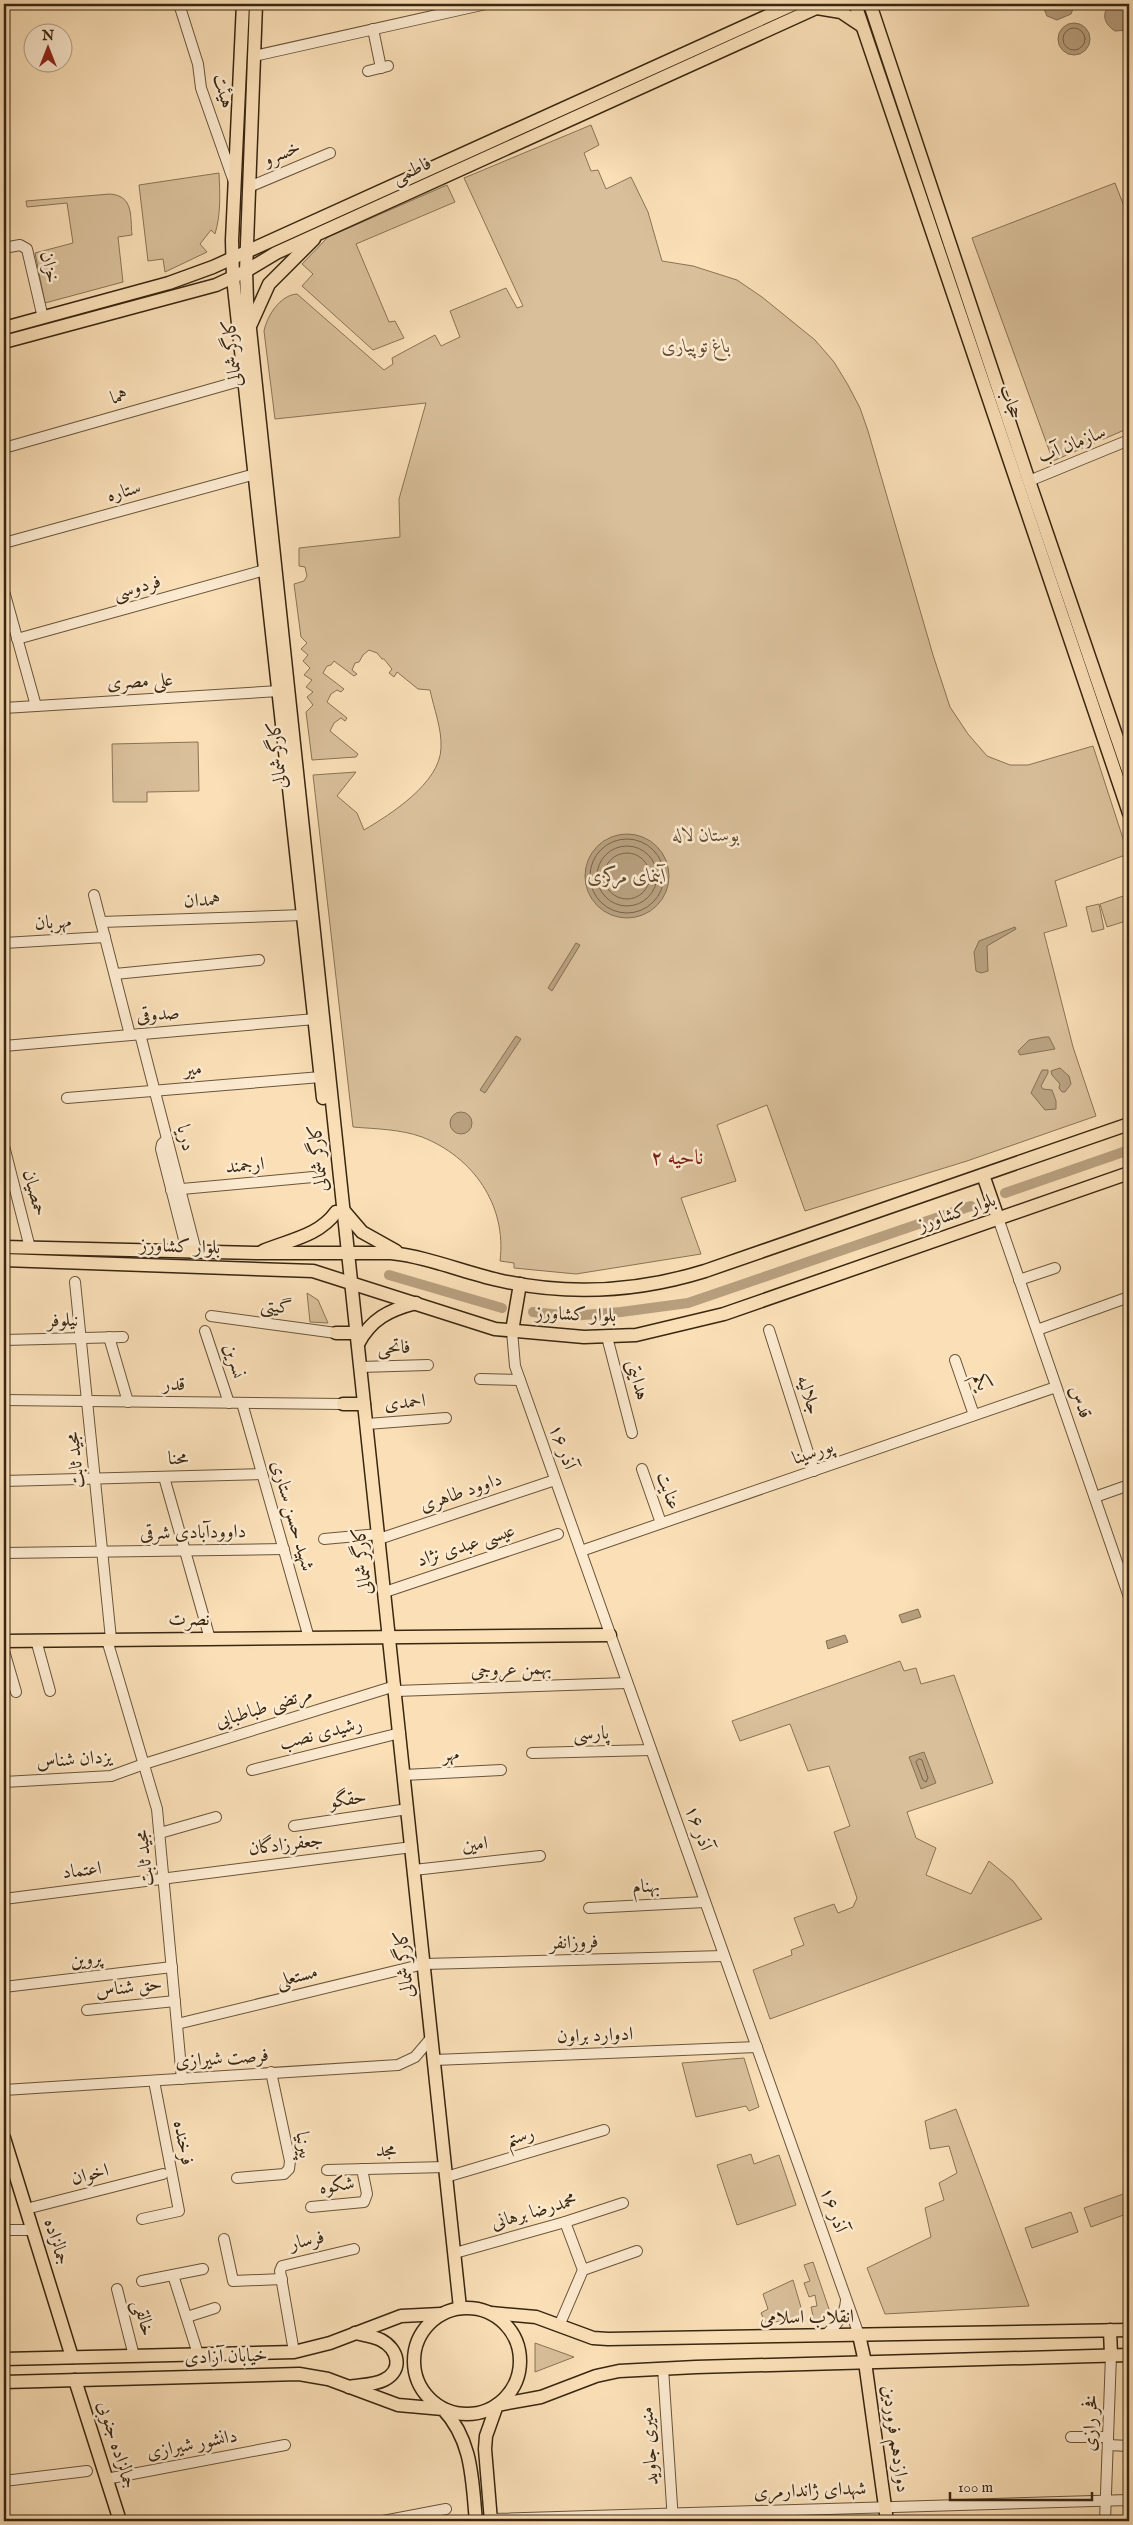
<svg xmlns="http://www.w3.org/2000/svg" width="1133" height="2525" viewBox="0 0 1133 2525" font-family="'IM FELL English',Amiri,serif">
  <rect width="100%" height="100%" fill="#fadfb7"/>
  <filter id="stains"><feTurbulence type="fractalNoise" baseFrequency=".004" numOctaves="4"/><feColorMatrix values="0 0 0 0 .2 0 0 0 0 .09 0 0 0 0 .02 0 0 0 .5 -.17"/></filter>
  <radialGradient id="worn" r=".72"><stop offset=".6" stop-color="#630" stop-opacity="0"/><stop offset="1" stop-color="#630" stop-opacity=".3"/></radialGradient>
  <g fill="#d9c09b" stroke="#897456">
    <path d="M591,125L599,145L584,153L591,171L598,170L606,189L631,177L648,212L662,261L693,266L737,280L762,297L815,340L834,362L848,385L860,408L868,431L933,655L950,707L968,734L987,756L1010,765H1028L1093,746L1128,854L1055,881L1067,926L1044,933L1073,1047L1096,1116L967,1161L805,1211L767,1105L717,1125L736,1181L681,1198L701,1254L576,1274L514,1268V1263L500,1261C507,1205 473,1157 422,1137C400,1129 376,1129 353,1127L313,775L356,772L337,796L357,813L364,830C391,814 440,783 441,748C442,729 434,709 430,690L418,689L397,672L394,677L389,673L392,669L384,659H382L377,653L369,650L363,655L359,662L355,663L352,670L357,674L354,676L334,661L331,665L327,666L323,673L344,689L341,692L337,690L331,694L327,702L347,718L345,721L341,718L334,723L330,731L358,754L356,757L312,760L306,712L313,705L307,697L313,692L306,687L312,680L304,675L310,668L303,661L308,655L301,649L307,643L301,637L294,584L304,581L307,576L305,567L299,566V548L400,537L399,499L426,403L275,419L264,331C267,316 280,295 297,294L384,370L393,364L392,358L435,335L441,346L460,337L450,311L506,288L517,308L523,306L464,178Z"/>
    <path d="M219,173C220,194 221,214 215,234L211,230L200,244L207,252L165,272L163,259L148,261L139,185Z"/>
    <path d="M1115,183L1129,219V428L1053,461L972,238Z"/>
    <path d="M447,185L455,202L356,244L389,322L395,321L404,338L373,350L302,286L313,274L302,264L328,237Z"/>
    <path d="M110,194C134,196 130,216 132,235L118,237L123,282L45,303L35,253L73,243L67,203L27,207L26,201Z"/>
    <path d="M198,742L199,791L147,792V802H113L112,744Z"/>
    <path d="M1129,894V920L1107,927L1100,904Z"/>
    <path d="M1099,904L1104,929L1092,932L1086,907Z"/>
    <path d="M307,1293L318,1300L328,1323L310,1322Z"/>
    <path d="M900,1661L904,1671L916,1668L921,1684L954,1675L993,1783L907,1812L916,1838L936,1848L926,1875L971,1894L989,1861L1013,1881L1042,1919L770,2019L753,1970L792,1955L791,1950L804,1945L794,1918L834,1904L838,1913L853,1907L857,1898L834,1832L850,1826L829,1766L808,1771L790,1724L740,1741L732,1721Z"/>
    <path d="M744,2058L759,2107L749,2111L746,2106L696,2117L682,2063Z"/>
    <path d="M956,2109L1029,2306L885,2314L867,2268L931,2237L925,2208L944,2200L939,2183L957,2173L949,2146L930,2149L925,2121Z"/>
    <path d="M751,2154L754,2164L779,2155L796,2205L737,2225L717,2165Z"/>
    <path d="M1129,2192V2213L1091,2227L1084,2208Z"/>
    <path d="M1071,2212L1078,2232L1032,2248L1025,2228Z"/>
    <path d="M813,2262L830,2312L826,2319L814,2320L811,2307L817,2306L815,2295L809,2297L804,2283L810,2281L804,2265Z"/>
    <path d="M793,2280L805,2321L765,2322L761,2313L768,2309L763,2294Z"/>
    <path d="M535,2343L574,2357L535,2372Z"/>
  </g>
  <g fill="#b8a07f" stroke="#857053">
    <path d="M1042,4H1075L1071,14L1057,20L1047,16Z"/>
    <path d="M1110,4H1129V30L1115,31C1104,24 1101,14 1110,4Z"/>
    <circle cx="1074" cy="39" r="16"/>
    <circle cx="627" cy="876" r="42"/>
    <path d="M1015,927L1016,929L987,946L988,971L981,973L976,971L974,952L979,941Z"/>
    <path d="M576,943L580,945L552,991L548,988Z"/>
    <path d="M516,1036L521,1039L485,1093L480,1090Z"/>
    <path d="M1045,1037H1049L1055,1049L1020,1055L1018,1051L1029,1040Z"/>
    <path d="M1060,1068L1069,1076L1071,1084L1065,1092H1062L1059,1088L1060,1084L1052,1075L1051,1071Z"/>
    <path d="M1042,1070H1048V1073L1041,1086L1043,1089L1052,1090L1056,1101V1109L1045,1110L1031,1093Z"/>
    <circle cx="461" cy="1123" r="11"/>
    <path d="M918,1609L921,1617L902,1623L899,1615Z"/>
    <path d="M845,1635L848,1642L828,1649L826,1641Z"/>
    <path d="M924,1752L936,1783L921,1789L909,1757Z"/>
  </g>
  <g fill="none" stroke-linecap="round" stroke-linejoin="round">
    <g stroke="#786448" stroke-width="1">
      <circle cx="1074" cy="39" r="11"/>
      <circle cx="627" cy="876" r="37"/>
      <circle cx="627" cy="876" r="30"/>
      <circle cx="627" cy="876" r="23"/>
      <path d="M919,1759L922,1760L928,1778L926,1782L923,1780L916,1762Z"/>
    </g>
    <g stroke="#b8a07f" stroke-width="10">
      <path d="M1005,1193L1129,1150"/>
      <path d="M389,1275L502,1308"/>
      <path d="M533,1312L571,1316L621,1312L688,1303L971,1206"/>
    </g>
    <g stroke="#69553a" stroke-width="12">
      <g id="minor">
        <path d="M179,4L198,64L201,88L233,179"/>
        <path d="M373,29L381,68"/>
        <path d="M254,56L486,4"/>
        <path d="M368,71L388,66"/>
        <path d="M249,187L330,153"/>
        <path d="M4,248L20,245L27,249L43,318"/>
        <path d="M4,448L243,380"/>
        <path d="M1029,481L1129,440"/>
        <path d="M4,543L255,474"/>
        <path d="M4,591L36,706"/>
        <path d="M17,639L265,570"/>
        <path d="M4,708L279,691"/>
        <path d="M94,895L130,1035"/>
        <path d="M101,922L303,915"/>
        <path d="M4,943L105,937"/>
        <path d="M115,974L259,960"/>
        <path d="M140,1034L196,1251"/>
        <path d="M4,1046L315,1019"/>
        <path d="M67,1098L321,1077"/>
        <path d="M167,1139L162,1144L161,1149L187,1251"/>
        <path d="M4,1146L30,1248"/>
        <path d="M171,1190L313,1177"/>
        <path d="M998,1218L1129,1597"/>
        <path d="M1019,1280L1055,1268"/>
        <path d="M75,1282L111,1639"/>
        <path d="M211,1316L336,1333"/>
        <path d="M769,1330L814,1471"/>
        <path d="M1037,1330L1129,1297"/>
        <path d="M205,1331L229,1403"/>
        <path d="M512,1331L515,1366L859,2335"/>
        <path d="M109,1337L128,1402"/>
        <path d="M607,1337L632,1433"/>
        <path d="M4,1340L123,1337"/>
        <path d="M955,1360L974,1415"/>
        <path d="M360,1367L428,1365"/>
        <path d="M480,1379L520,1380"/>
        <path d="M4,1400L343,1404"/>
        <path d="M242,1403L309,1638"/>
        <path d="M367,1424L446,1418"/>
        <path d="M642,1469L661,1523"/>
        <path d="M164,1477L210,1639"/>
        <path d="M4,1481L262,1474"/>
        <path d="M1095,1497L1129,1485"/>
        <path d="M324,1539L379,1534"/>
        <path d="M379,1539L555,1480"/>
        <path d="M581,1551L1056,1387"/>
        <path d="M4,1553L284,1549"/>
        <path d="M385,1592L558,1534"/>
        <path d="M36,1640L50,1691"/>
        <path d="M107,1640L157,1809L182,2079"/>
        <path d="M4,1651L16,1692"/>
        <path d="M396,1691L627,1683"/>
        <path d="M532,1753L651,1750"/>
        <path d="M252,1770L400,1733"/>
        <path d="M404,1775L501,1770"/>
        <path d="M4,1782L111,1776L144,1764L395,1686"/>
        <path d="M294,1826L408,1809"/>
        <path d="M160,1833L216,1817"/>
        <path d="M414,1870L540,1856"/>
        <path d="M4,1899L412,1847"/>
        <path d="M589,1908L705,1902"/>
        <path d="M4,1987L172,1967"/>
        <path d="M87,2010L175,2001"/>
        <path d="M177,2024L424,1964L724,1956"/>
        <path d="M434,2060L757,2047"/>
        <path d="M4,2090L398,2065L415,2057L432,2037"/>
        <path d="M327,2170L445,2167"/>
        <path d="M446,2177L604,2130"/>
        <path d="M237,2178L284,2174L289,2169L290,2161L271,2072"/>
        <path d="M311,2207L364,2202L367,2194L362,2169"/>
        <path d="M26,2209L163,2174"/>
        <path d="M142,2219L179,2211L154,2081"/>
        <path d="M4,2230H32"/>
        <path d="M224,2239L233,2281L282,2279"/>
        <path d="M455,2253L565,2222L623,2203"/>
        <path d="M583,2270L637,2251"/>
        <path d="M173,2275L198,2354"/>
        <path d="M142,2281L203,2269"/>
        <path d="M117,2289L134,2356"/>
        <path d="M187,2317L215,2308"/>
        <path d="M559,2326L583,2270L565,2222"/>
        <path d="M824,2336C836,2326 845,2316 846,2300"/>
        <path d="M294,2352L280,2271L282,2266L354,2249"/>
        <path d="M663,2368L673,2521"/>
        <path d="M1071,2437H1108"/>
        <path d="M1108,2445L1129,2446"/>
        <path d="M106,2479L285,2445"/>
        <path d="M4,2481L87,2471"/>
        <path d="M491,2519L1129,2500"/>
        <path d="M383,2521L446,2509"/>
        <path d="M1105,2521L1111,2355"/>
      </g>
    </g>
    <g stroke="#392711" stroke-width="15">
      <g id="major">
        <path d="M243,4L232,240L233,278L323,1098"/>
        <path d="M256,4L246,271L247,301L460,2308"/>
        <path d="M855,4L1129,813"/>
        <path d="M870,4L1029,481L1129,773"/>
        <path d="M817,8L841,12L862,26"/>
        <path d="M251,324L269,284L314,239"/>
        <path d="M4,328L169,283L213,267L794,4"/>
        <path d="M4,342L216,285L246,271L276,253L825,4"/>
        <path d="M983,1175L998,1218"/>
        <path d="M344,1211L362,1232L396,1251"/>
        <path d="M4,1247L258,1253H391C428,1257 463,1272 498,1280C568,1296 637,1292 705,1271L1129,1124"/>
        <path d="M263,1251C289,1240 319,1236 336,1212"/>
        <path d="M4,1260L313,1271L495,1329L584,1337L636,1335L724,1314L1129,1173"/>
        <path d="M512,1331L520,1284"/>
        <path d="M336,1333H357"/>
        <path d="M358,1344C371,1319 389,1310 416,1303"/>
        <path d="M343,1404H364"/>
        <path d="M4,1641L610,1635"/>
        <path d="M4,2138L72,2357"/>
        <circle cx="467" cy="2361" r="53"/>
        <path d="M491,2313L536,2317L593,2338L608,2339L1129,2330"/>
        <path d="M1110,2330L1111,2355"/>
        <path d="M859,2335L865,2362L887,2521"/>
        <path d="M4,2359L294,2352L330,2343L401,2316L441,2314"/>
        <path d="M75,2380L120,2521"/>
        <path d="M4,2382L299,2374L328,2379L398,2405L443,2409C473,2441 472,2481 476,2521"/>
        <path d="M349,2387C360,2385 374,2385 384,2380C404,2370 398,2349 381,2340C373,2336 364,2335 355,2333"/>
        <path d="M491,2521L485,2449L486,2436L497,2405L541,2397L596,2376L619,2371L696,2367L1129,2355"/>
      </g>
    </g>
    <use href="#minor" stroke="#fcead0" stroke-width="10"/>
    <use href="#major" stroke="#fadfb7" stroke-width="12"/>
  </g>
  <g text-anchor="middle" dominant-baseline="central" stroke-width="5" stroke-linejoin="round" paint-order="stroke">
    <g font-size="19" fill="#392711" stroke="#fcead0">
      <text transform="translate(223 91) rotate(75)">هیئت</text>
      <text transform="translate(282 154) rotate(-23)">خسرو</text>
      <text transform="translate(412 171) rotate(-24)">فاطمی</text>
      <text transform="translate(49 267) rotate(76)">خزان</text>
      <text transform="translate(233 353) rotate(-96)">کارگر شمالی</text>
      <text transform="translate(119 397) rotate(-16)">هما</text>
      <text transform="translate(1010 402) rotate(71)">حجاب</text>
      <text transform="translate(1072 445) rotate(-22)">سازمان آب</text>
      <text transform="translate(124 492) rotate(-16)">ستاره</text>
      <text transform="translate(137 588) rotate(-16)">فردوسی</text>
      <text transform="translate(140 682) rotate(-3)">علی مصری</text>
      <text transform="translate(278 755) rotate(-96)">کارگر شمالی</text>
      <text transform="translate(202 901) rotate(-2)">همدان</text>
      <text transform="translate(53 923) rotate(-3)">مهربان</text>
      <text transform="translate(158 1015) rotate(-5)">صدوقی</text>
      <text transform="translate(193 1070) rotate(-5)">میر</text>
      <text transform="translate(185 1138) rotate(76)">دریا</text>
      <text transform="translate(319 1158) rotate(-96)">کارگر شمالی</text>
      <text transform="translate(245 1166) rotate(-5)">ارجمند</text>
      <text transform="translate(34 1193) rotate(75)">حمصیان</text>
      <text transform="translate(957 1213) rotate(-19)">بلوار کشاورز</text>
      <text transform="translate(180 1247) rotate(2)">بلوار کشاورز</text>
      <text transform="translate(276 1307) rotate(8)">گیتی</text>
      <text transform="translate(576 1315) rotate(2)">بلوار کشاورز</text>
      <text transform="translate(63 1321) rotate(-1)">نیلوفر</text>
      <text transform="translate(394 1348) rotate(-1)">فاتحی</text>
      <text transform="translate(234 1361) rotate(72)">نسرین</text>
      <text transform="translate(637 1380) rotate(75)">هدایتی</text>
      <text transform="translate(981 1382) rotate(71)">یکم</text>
      <text transform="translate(174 1385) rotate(1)">قدر</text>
      <text transform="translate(808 1395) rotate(72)">جلالیه</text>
      <text transform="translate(1080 1402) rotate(71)">قدس</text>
      <text transform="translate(405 1403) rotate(-5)">احمدی</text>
      <text transform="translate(562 1447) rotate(70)">۱۶ آذر</text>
      <text transform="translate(813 1453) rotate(-19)">پورسینا</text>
      <text transform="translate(178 1459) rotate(-2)">محنا</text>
      <text transform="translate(76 1460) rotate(-96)">مجید ثابت</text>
      <text transform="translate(668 1491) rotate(71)">عنایت</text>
      <text transform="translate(461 1493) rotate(-19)">داوود طاهری</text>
      <text transform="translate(292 1516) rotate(74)">شهید حسن ستاری</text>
      <text transform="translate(193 1533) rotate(-1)">داوودآبادی شرقی</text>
      <text transform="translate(466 1546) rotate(-18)">عیسی عبدی نژاد</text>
      <text transform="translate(363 1561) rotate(-96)">کارگر شمالی</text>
      <text x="189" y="1620">نصرت</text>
      <text transform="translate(511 1670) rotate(-2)">بهمن عروجی</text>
      <text transform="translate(264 1708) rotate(-17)">مرتضی طباطبایی</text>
      <text transform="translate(321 1734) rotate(-14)">رشیدی نصب</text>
      <text transform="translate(591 1734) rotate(-2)">پارسی</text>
      <text transform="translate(451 1755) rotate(-3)">مهر</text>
      <text transform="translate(74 1760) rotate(-4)">یزدان شناس</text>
      <text transform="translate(348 1800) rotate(-8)">حقگو</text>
      <text transform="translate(698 1828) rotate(70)">۱۶ آذر</text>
      <text transform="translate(286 1845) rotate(-7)">جعفرزادگان</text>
      <text transform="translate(475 1845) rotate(-6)">امین</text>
      <text transform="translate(145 1858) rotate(-96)">مجید ثابت</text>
      <text transform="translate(82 1871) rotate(-7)">اعتماد</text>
      <text transform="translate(646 1887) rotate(-3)">بهنام</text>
      <text transform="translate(574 1943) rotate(-2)">فروزانفر</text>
      <text transform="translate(86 1960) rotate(-7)">پروین</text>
      <text transform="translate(405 1964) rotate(-96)">کارگر شمالی</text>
      <text transform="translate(297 1977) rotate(-14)">مستعلی</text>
      <text transform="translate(129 1988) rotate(-6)">حق شناس</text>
      <text transform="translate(595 2036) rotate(-2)">ادوارد براون</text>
      <text transform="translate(222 2059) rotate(-4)">فرصت شیرازی</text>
      <text transform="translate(520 2137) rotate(-16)">رستم</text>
      <text transform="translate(183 2143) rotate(79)">فرخنده</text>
      <text transform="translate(303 2145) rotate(82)">پیرنیا</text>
      <text transform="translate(386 2151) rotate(-1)">مجد</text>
      <text transform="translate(90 2175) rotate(-14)">اخوان</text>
      <text transform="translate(337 2186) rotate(-8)">شکوه</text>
      <text transform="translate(833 2210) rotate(70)">۱۶ آذر</text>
      <text transform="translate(534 2212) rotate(-16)">محمدرضا برهانی</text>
      <text transform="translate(307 2241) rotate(-13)">فرسار</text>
      <text transform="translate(56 2242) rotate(73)">جمالزاده</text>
      <text transform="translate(143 2318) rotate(75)">خالقی</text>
      <text transform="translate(807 2318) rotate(-1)">انقلاب اسلامی</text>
      <text transform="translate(226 2357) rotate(-2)">خیابان آزادی</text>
      <text transform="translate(1091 2423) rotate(-88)">فخر رازی</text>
      <text transform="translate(895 2439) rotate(82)">دوازدهم فروردین</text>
      <text transform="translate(116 2445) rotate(73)">جمالزاده جنوبی</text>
      <text transform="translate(192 2445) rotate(-11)">دانشور شیرازی</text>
      <text transform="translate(650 2446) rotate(-94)">منیری جاوید</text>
      <text transform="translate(810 2491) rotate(-2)">شهدای ژاندارمری</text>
    </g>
    <g font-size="19" font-style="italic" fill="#614d34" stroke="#fcead0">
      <text x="696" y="347">باغ توپیاری</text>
      <text x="706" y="836">بوستان لاله</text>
    </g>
    <g font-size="20" font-style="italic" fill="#5f4b32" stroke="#fcead0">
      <text x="627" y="876">آبنمای مرکزی</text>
    </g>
    <g font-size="21" fill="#7a1f14" stroke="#fcead0">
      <text x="677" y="1158">ناحیه ۲</text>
    </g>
  </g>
  <rect width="1133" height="2525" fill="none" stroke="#fadfb7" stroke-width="20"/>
  <rect x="5" y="5" width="1123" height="2515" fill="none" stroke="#392711" stroke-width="2.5"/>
  <rect x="10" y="10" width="1113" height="2505" fill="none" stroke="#392711"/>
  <g transform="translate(48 48)"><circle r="24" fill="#fcead0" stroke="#ae9c84"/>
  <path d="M0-4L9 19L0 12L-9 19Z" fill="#8f2418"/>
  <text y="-8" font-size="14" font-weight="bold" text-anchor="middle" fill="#392711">N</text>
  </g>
  <path d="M950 2492v8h142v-8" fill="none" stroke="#392711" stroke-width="2.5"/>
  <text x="958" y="2492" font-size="15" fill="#392711" stroke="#fcead0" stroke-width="4" paint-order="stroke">100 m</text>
  <rect width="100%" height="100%" filter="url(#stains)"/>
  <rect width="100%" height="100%" fill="url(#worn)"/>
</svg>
